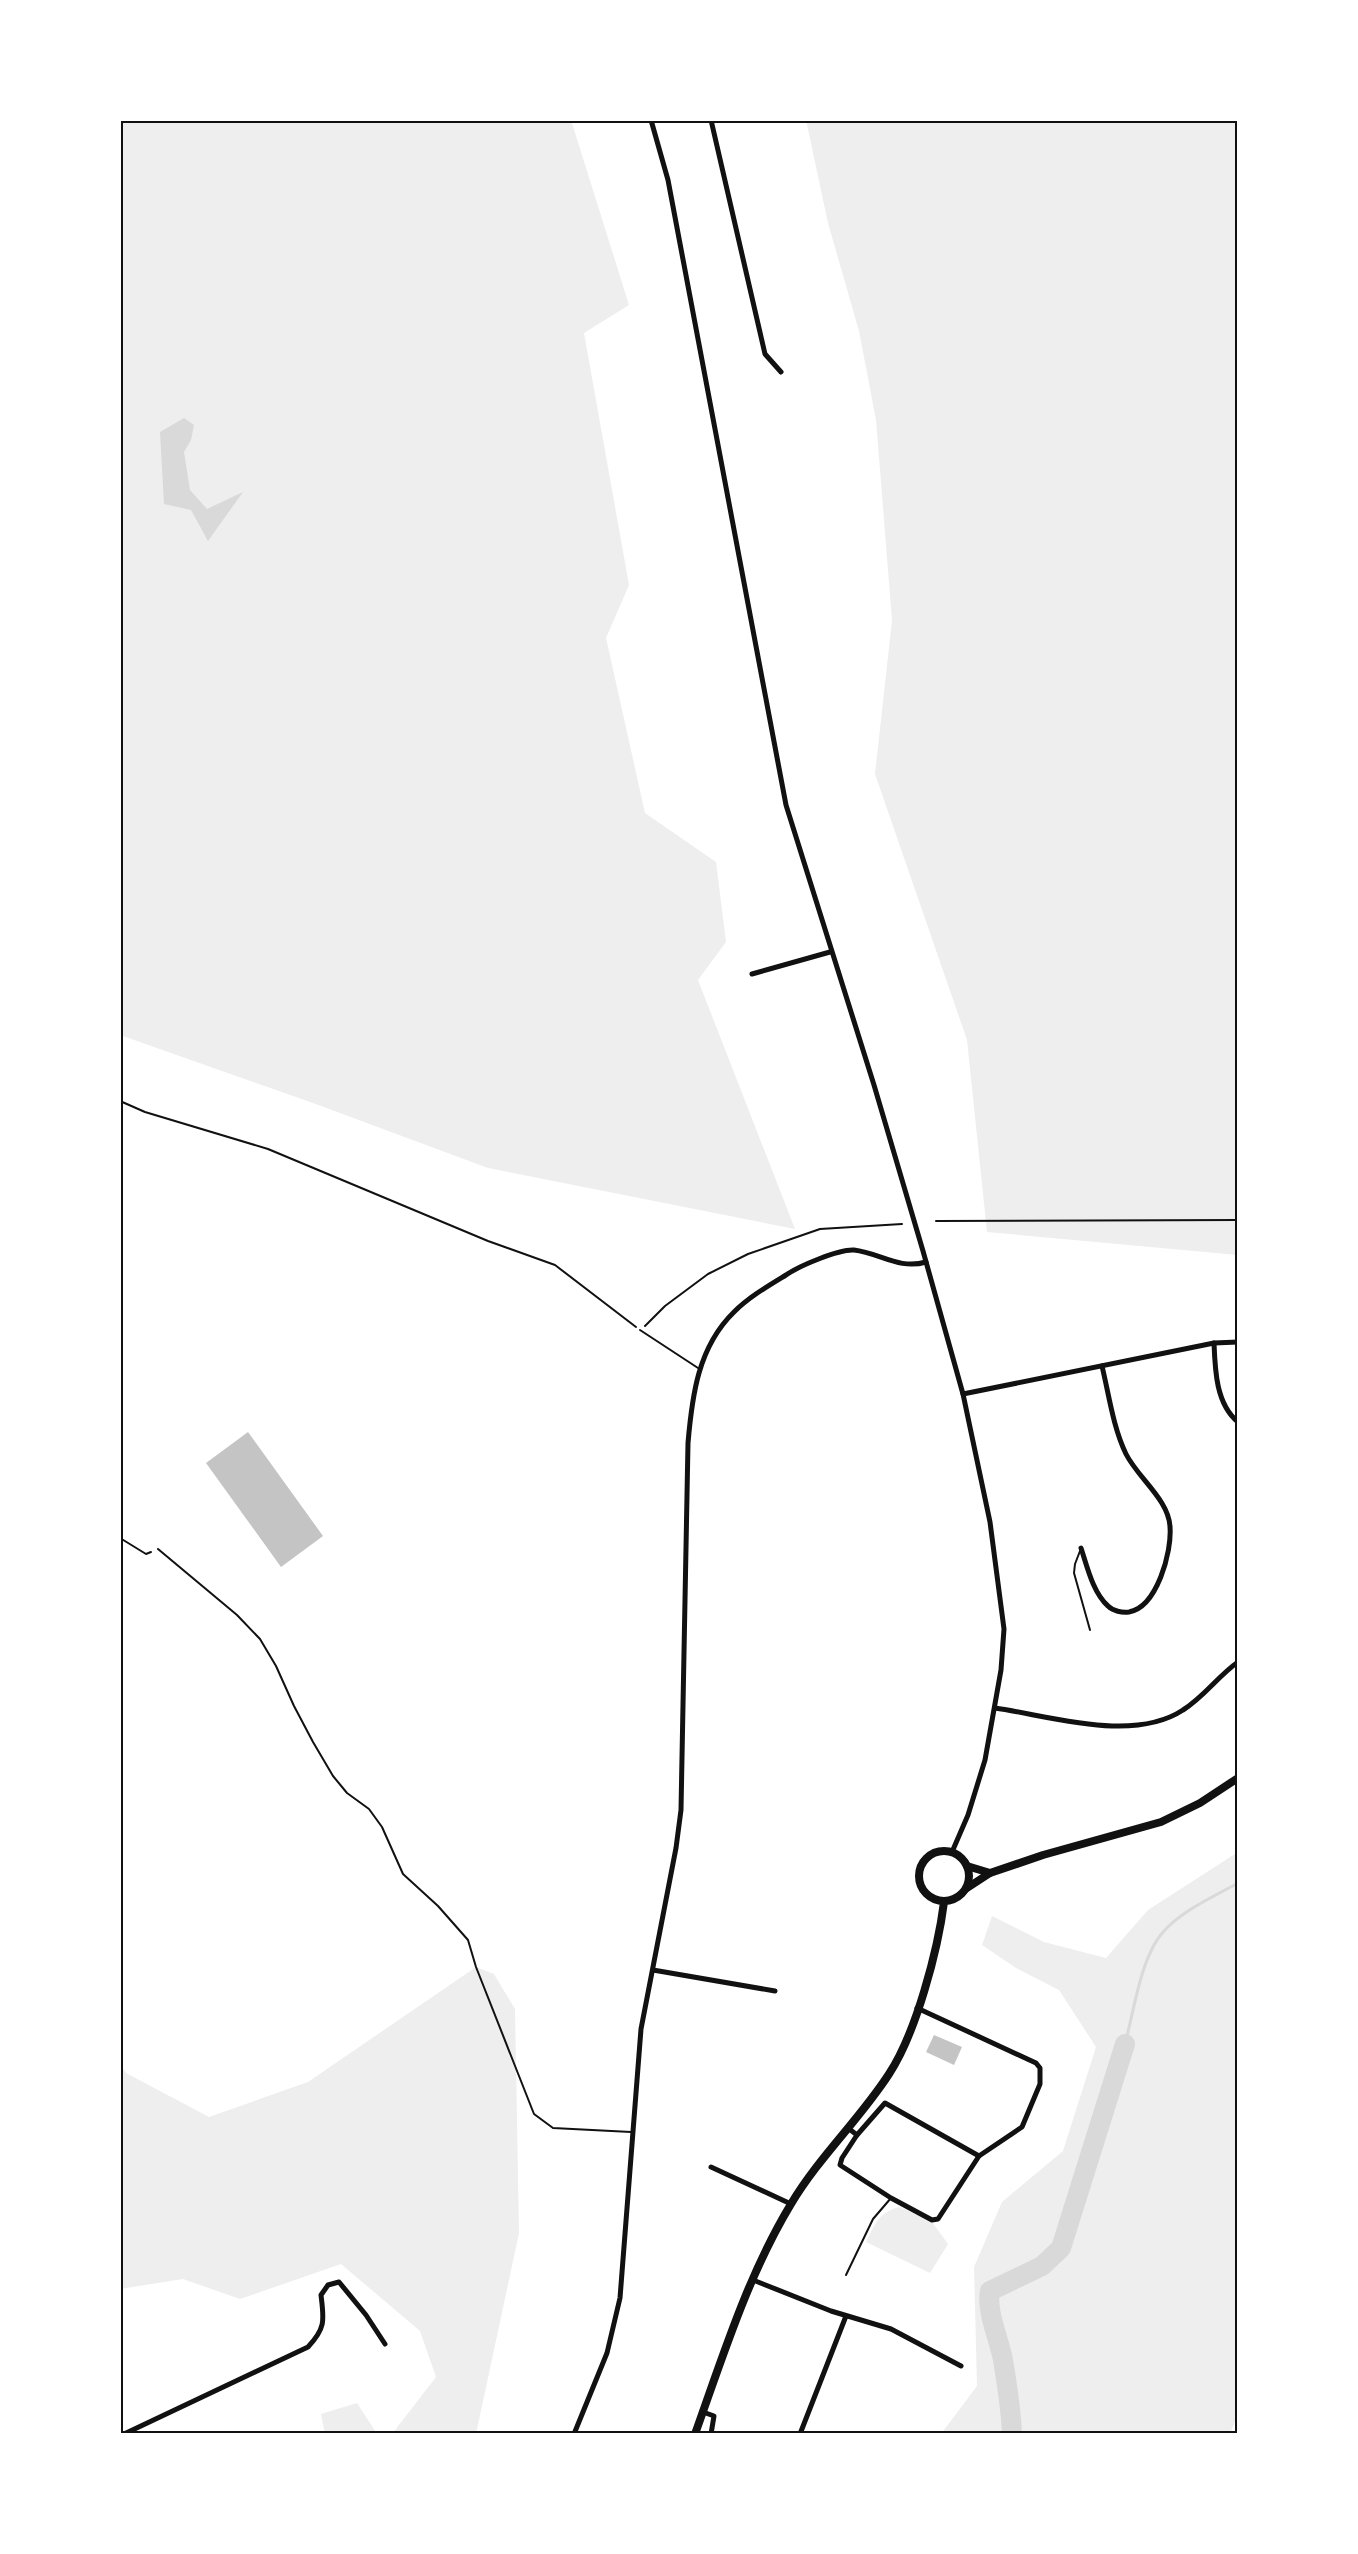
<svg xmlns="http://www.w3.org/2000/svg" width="1358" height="2554" viewBox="0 0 1358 2554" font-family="Manrope,sans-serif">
  <rect width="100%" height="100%" fill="#fff"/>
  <g fill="#eee">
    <path d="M120,120H571L629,305L584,333L629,585L606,638L645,813L716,862L726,942L698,980L795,1229L488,1168L313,1103L120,1035Z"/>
    <path d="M806,120H1238V1255L987,1232L967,1040L875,774L892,620L876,420L859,331L828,223Z"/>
    <path d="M1238,1852V2414L1230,2434H941L977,2386L974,2267L1002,2202L1063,2151L1096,2047L1059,1990L1016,1968L982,1945L992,1916L1044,1942L1106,1958L1148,1910Z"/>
    <path d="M476,1967L494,1974L515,2009L519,2233L476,2434H392L436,2377L420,2331L341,2264L240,2299L183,2279L120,2289V2064L126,2073L209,2117L308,2082Z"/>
    <path d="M900,2207L932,2222L948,2244L930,2273L866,2242C875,2224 880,2211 900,2207Z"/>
    <path d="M357,2403L377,2434H325L321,2414Z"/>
  </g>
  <path fill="#d9d9d9" d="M184,418L194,425L191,440L184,452L190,490L207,509L243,492L208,541L191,510L164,504L160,432Z"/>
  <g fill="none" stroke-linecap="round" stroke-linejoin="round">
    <path stroke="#d9d9d9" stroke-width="3" d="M1125,2044C1134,2011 1141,1955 1164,1931C1183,1910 1213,1897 1238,1883"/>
    <path stroke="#d9d9d9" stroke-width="20" d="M1012,2434C1011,2409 1007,2384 1003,2360C999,2338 986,2312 990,2291L1042,2266L1061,2248L1125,2044"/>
  </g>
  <g fill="#c4c4c4">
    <path d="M248,1432L323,1536L281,1567L206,1463Z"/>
    <path d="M934,2035L962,2047L954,2065L926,2052Z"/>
  </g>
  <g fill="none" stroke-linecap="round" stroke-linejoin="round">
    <g stroke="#111" stroke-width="2">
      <path d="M120,1101L145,1112L268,1149L488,1241L555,1265L636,1327"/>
      <path d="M936,1221L1238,1220"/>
      <path d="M645,1326L665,1306L708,1274L748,1254L820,1229L902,1224"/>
      <path d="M120,1538L146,1554L151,1552"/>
    </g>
    <g stroke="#111" stroke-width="2">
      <path d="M640,1330L698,1368"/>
      <path d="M158,1549L237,1615L260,1639L276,1666L294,1706L313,1742L333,1776L347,1793L369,1809L382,1827L403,1874L438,1906L468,1940L476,1967L534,2114L553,2128L631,2132"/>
      <path d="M1080,1551L1075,1564L1074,1573L1090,1630"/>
      <path d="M846,2275L873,2219L891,2198"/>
    </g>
    <g stroke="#111" stroke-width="5">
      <path d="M651,120L668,180L786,805L874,1085L923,1251L963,1394L990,1522L1004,1629L1001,1670L985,1760L968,1815L952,1852"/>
      <path d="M711,120L765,354L781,372"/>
      <path d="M752,974L830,952"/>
      <path d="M1214,1343C1215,1370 1216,1404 1238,1422"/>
      <path d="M963,1394L1214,1343L1238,1342"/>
      <path d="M1081,1548C1087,1566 1093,1593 1108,1606C1113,1611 1122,1613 1129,1612C1157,1607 1172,1552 1170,1527C1169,1500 1138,1478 1126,1454C1113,1427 1109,1395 1102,1366"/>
      <path d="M995,1708C1051,1716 1133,1743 1183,1710C1204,1697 1218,1676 1238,1662"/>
      <path d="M653,1970L775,1991"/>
      <path d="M848,2128L857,2135L842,2158L840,2165L891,2198L932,2220L938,2219L979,2156"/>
      <path d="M857,2135L885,2103L979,2156L1022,2127L1040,2084V2068L1036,2063L917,2008"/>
      <path d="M711,2167L791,2204"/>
      <path d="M753,2280L831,2311L891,2329L961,2366"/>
      <path d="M703,2412L714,2416L711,2434"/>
      <path d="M124,2434L308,2347C326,2328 324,2320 321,2295L328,2285L339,2282L366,2315L385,2344"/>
      <path d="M574,2434L607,2353L620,2298L641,2029L676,1848L681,1810L688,1443C692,1396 698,1347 734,1312C749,1297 768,1286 786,1275C799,1266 839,1249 854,1250C880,1253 899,1270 926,1262"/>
      <path d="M800,2434L846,2316"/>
    </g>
    <g stroke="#111" stroke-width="8">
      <circle cx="944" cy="1876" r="25"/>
      <path d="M967,1866L990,1873"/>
      <path d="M967,1888L990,1873L1043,1855L1161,1822L1200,1803L1238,1778"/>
      <path d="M695,2434C723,2356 748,2275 791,2204C819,2157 860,2119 889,2074C916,2033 938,1950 944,1902"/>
    </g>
  </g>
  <rect width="1358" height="2554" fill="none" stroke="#ffffff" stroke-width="243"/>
  <rect x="122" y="122" width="1114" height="2310" fill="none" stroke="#111" stroke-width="2"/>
</svg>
